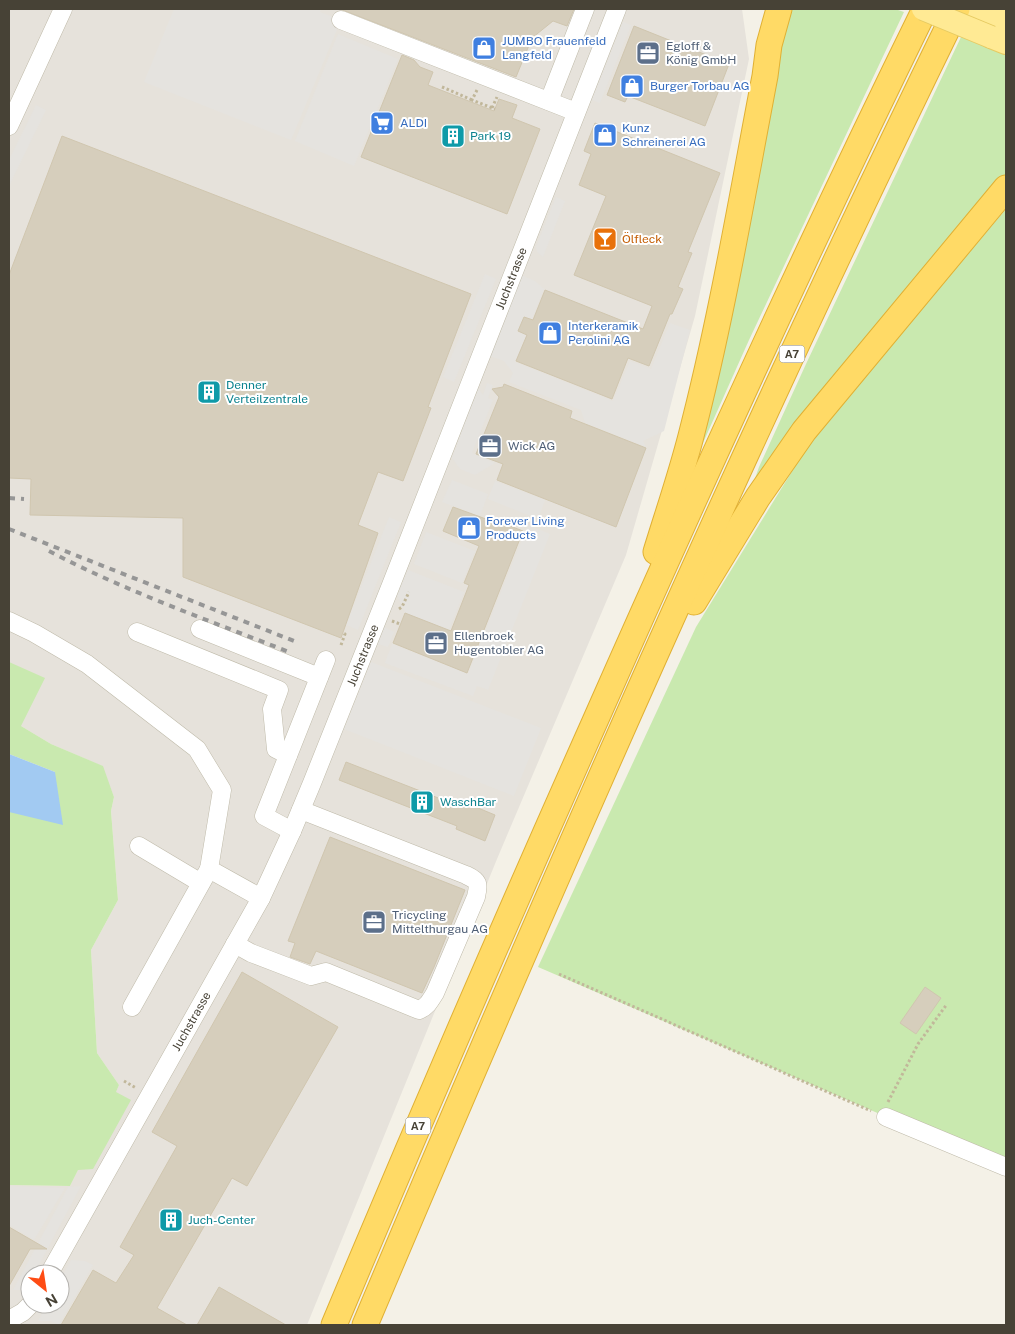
<svg xmlns="http://www.w3.org/2000/svg" width="1015" height="1334" viewBox="0 0 1015 1334" font-family="'Public Sans',sans-serif">
  <rect width="100%" height="100%" fill="#f4f1e7"/>
  <path fill="#e6e2db" fill-rule="evenodd" d="M9,9H742L749,59L695,316L626,555L497,859L307,1325H9V1185L70,1186L119,1085L97,1053L91,950L118,900L111,811L114,797L102,766L51,744L21,726L9,662ZM30,1274H60V1304H30Z"/>
  <g fill="#c9e9af">
    <path d="M789,9H895L904,12L749,340L690,472Z"/>
    <path d="M961,37L1006,55V174L925,272L751,490L759,467L806,364Z"/>
    <path d="M1006,209V1162L917,1130L538,967L696,627L815,434Z"/>
    <path d="M9,662L45,678L21,726L51,744L103,766L114,797L111,811L118,900L91,950L97,1053L119,1085L116,1092L131,1100L93,1169L78,1170L70,1186L9,1185V812L55,772L9,754Z"/>
  </g>
  <g fill="#e5e3df">
    <path d="M174,9H321L320,12L341,20L291,140L144,82Z"/>
    <path d="M623,22L631,25L600,103L592,100Z"/>
    <path d="M338,34L398,59L354,166L295,141Z"/>
    <path d="M36,105L46,110L9,186V160Z"/>
    <path d="M556,197L565,201L543,257L537,252L536,247Z"/>
    <path d="M485,274L496,279L454,382L443,377Z"/>
    <path d="M521,275L535,281L544,289L532,319L524,316L517,332L526,335L515,362L613,401L630,361L651,369L670,323L690,330L664,431L643,441L646,447L585,423L581,410L509,382L513,373L504,361L490,356Z"/>
    <path d="M487,383L493,385L488,398L493,400L472,453L495,463L475,475L460,469L452,458L478,388L483,395Z"/>
    <path d="M452,480L488,494L480,516L442,502Z"/>
    <path d="M495,481L545,500L538,519L488,499Z"/>
    <path d="M389,517L401,522L358,630L346,625Z"/>
    <path d="M528,525L550,534L488,690L477,686L473,696L385,663L392,644L468,674Z"/>
    <path d="M426,532L475,551L462,583L414,564Z"/>
    <path d="M408,570L464,592L449,630L405,613L397,595Z"/>
    <path d="M384,627L394,632L388,647L378,644Z"/>
    <path d="M371,662L541,728L514,796L344,729Z"/>
    <path d="M9,1186L65,1188L34,1240L9,1225Z"/>
    <path d="M81,1186L34,1274H30V1282L26,1290H13L68,1187Z"/>
    <path d="M71,1260L85,1261L93,1265L59,1325L51,1321H38L47,1304H60V1280Z"/>
  </g>
  <path fill="#a2caf2" d="M9,754L55,772L63,825L9,812Z"/>
  <g fill="#d6cebc" stroke="#d0c6af">
    <path d="M340,9H574L567,26L553,21L532,38L516,77Z"/>
    <path d="M634,26L729,64L705,126L628,96L625,102L607,95Z"/>
    <path d="M402,55L414,60L420,67L433,72L428,85L494,111L499,99L517,105L512,118L540,129L507,214L361,157Z"/>
    <path d="M595,123L720,173L688,252L692,253L678,287L683,289L672,314H670L649,366L628,358L612,399L516,361L527,335L518,331L524,317L533,320L545,290L643,329L652,306L574,275L606,196L579,185L591,154L584,151Z"/>
    <path d="M62,136L471,294L428,407L431,408L403,481L378,472L358,525L378,533L341,638L183,577V518L30,515L31,479L9,478V275Z"/>
    <path d="M504,384L572,411L570,418L646,448L616,527L497,480L503,464L476,454L499,397L492,389L503,387Z"/>
    <path d="M453,507L486,519L487,517L523,531L467,673L393,643L405,613L451,631L469,585L464,583L479,546L443,531Z"/>
    <path d="M346,762L464,808L466,803L495,815L485,841L456,829L457,826L339,780Z"/>
    <path d="M330,837L465,890L434,967L422,993L316,951L310,964L290,957L295,943L288,941Z"/>
    <path d="M242,972L338,1027L247,1186L232,1178L157,1308L187,1325H61L93,1270L116,1283L134,1255L120,1247L177,1146L152,1132Z"/>
    <path d="M925,987L941,998L916,1034L900,1023Z"/>
    <path d="M9,1227L47,1249H30L9,1286Z"/>
    <path d="M219,1287L286,1325H197Z"/>
  </g>
  <g fill="none" stroke-linecap="round" stroke-linejoin="round">
    <g stroke="#bfbaa9" stroke-width="19">
      <g id="minor">
        <path d="M341,20L576,112"/>
        <path d="M549,101L585,9"/>
        <path d="M9,126L63,9"/>
        <path d="M9,621L34,633L87,664L197,749L222,790L209,869L261,898"/>
        <path d="M200,629L319,677"/>
        <path d="M137,632L279,690L272,709L276,749L288,755"/>
        <path d="M292,831L264,816L326,660"/>
        <path d="M139,846L201,883"/>
        <path d="M235,944L251,953L311,976L326,972L419,1010C427,1007 430,1001 435,993L476,897C479,884 479,881 466,875L301,810"/>
        <path d="M132,1007L209,869"/>
        <path d="M886,1117L1006,1167"/>
        <path id="s1" d="M49,1274L261,898L292,831L312,783L391,585L617,9"/>
        <path d="M9,1320L23,1312L31,1304"/>
      </g>
    </g>
    <g stroke="#e6ca62" stroke-width="24">
      <g id="major">
        <path d="M976,9L1006,22"/>
        <path d="M991,37L1006,43"/>
      </g>
    </g>
    <g stroke="#e0b034" stroke-width="27">
      <g id="highway">
        <path d="M656,552C668,513 681,475 691,436C722,317 742,196 765,76L769,45L779,9"/>
        <path d="M694,602L758,497L804,431L1006,188"/>
        <path d="M334,1325C419,1122 506,921 596,719C701,481 810,243 925,9"/>
        <path d="M365,1325C552,882 745,441 957,9"/>
      </g>
    </g>
    <g stroke="#c1b79a" stroke-width="3" stroke-dasharray="2.5 2.5" stroke-linecap="butt">
      <path d="M442,87L472,100"/>
      <path d="M477,90L472,100L495,109"/>
      <path d="M492,108L497,97"/>
      <path d="M399,609L402,607L409,592"/>
      <path d="M392,621L400,624"/>
      <path d="M341,645L345,634L342,633"/>
      <path d="M559,974L871,1111"/>
      <path d="M124,1081L136,1088"/>
      <path d="M888,1102L918,1044L947,1004"/>
    </g>
    <use href="#minor" stroke="#fff" stroke-width="18"/>
    <use href="#major" stroke="#ffea94" stroke-width="22"/>
    <use href="#highway" stroke="#ffda66" stroke-width="25"/>
    <g stroke="#969696" stroke-width="4" stroke-dasharray="6 6" stroke-linecap="butt">
      <path d="M9,498L24,499"/>
      <path d="M9,529L294,641"/>
      <path d="M49,551C125,591 208,620 289,652"/>
    </g>
    <g stroke="#e6ca62" stroke-width="24" stroke-linecap="butt">
      <path id="major-bridge" d="M923,9L991,37"/>
    </g>
    <use href="#major-bridge" stroke="#ffea94" stroke-width="22"/>
  </g>
  <defs>
    <g id="shop-square" transform="scale(1.25)"><rect x="-9" y="-9" width="18" height="18" rx="4" fill="#3f7fe0" stroke="#fff"/><path d="M-5-2.5h2.3a2.7 3.5 0 0 1 5.4 0H5L5.5 6h-11ZM-1.5-2.5h3a1.5 2.3 0 0 0-3 0Z" fill="#fff"/></g>
    <g id="office-square" transform="scale(1.25)"><rect x="-9" y="-9" width="18" height="18" rx="4" fill="#5c6f8a" stroke="#fff"/><path d="M-6-3h4V-5.5h4V-3h4V5H-6ZM-1-4.5V-3h2v-1.5ZM-6 0V1H6V0Z" fill="#fff"/></g>
    <g id="supermarket-square" transform="scale(1.25)"><rect x="-9" y="-9" width="18" height="18" rx="4" fill="#3f7fe0" stroke="#fff"/><path d="M-6-5.5h2.5l.6 2H6L4.5 2H-2.5L-4.4-4H-6ZM-1.5 3.2a1.3 1.3 0 1 0 .1 0ZM3 3.2a1.3 1.3 0 1 0 .1 0Z" fill="#fff"/></g>
    <g id="building-square" transform="scale(1.25)"><rect x="-9" y="-9" width="18" height="18" rx="4" fill="#0f9aa8" stroke="#fff"/><path d="M-4-6H4V6H1V3H-1V6H-4ZM-2.5-4.3h1.7v1.8h-1.7ZM.8-4.3h1.7v1.8H.8ZM-2.5-1h1.7V.8h-1.7ZM.8-1h1.7V.8H.8Z" fill="#fff"/></g>
    <g id="bar-square" transform="scale(1.25)"><rect x="-9" y="-9" width="18" height="18" rx="4" fill="#e8710a" stroke="#fff"/><path d="M-6-5H6L.8 .8V4.5H3.5V6h-7V4.5H-.8V.8Z" fill="#fff"/></g>
  </defs>
  <g fill-rule="evenodd">
    <use href="#shop-square" x="484" y="48"/>
    <use href="#office-square" x="648" y="53"/>
    <use href="#shop-square" x="632" y="86"/>
    <use href="#supermarket-square" x="382" y="123"/>
    <use href="#shop-square" x="605" y="135"/>
    <use href="#building-square" x="453" y="136"/>
    <use href="#bar-square" x="605" y="239"/>
    <use href="#shop-square" x="550" y="333"/>
    <use href="#building-square" x="209" y="392"/>
    <use href="#office-square" x="490" y="446"/>
    <use href="#shop-square" x="469" y="528"/>
    <use href="#office-square" x="436" y="643"/>
    <use href="#building-square" x="422" y="802"/>
    <use href="#office-square" x="374" y="922"/>
    <use href="#building-square" x="171" y="1220"/>
  </g>
  <g text-anchor="middle" dominant-baseline="central" stroke-width="4" stroke-linejoin="round" paint-order="stroke">
    <g fill="#fff" stroke="#7e7b72" stroke-width="1">
      <rect x="779.5" y="345.5" width="25" height="17" rx="4"/>
      <rect x="405.5" y="1117.5" width="25" height="17" rx="4"/>
    </g>
    <g font-size="11" font-weight="bold" fill="#474236">
      <text x="792" y="354">A7</text>
      <text x="418" y="1126">A7</text>
    </g>
    <g font-size="12" fill="#366cbe" stroke="#fff" text-anchor="start">
      <text x="502" y="41">JUMBO Frauenfeld<tspan x="502" dy="14">Langfeld</tspan></text>
      <text x="650" y="86">Burger Torbau AG</text>
      <text x="400" y="123">ALDI</text>
      <text x="622" y="128">Kunz<tspan x="622" dy="14">Schreinerei AG</tspan></text>
      <text x="568" y="326">Interkeramik<tspan x="568" dy="14">Perolini AG</tspan></text>
      <text x="486" y="521">Forever Living<tspan x="486" dy="14">Products</tspan></text>
    </g>
    <g font-size="12" fill="#4e5e75" stroke="#fff" text-anchor="start">
      <text x="666" y="46">Egloff &amp;<tspan x="666" dy="14">König GmbH</tspan></text>
      <text x="508" y="446">Wick AG</text>
      <text x="454" y="636">Ellenbroek<tspan x="454" dy="14">Hugentobler AG</tspan></text>
      <text x="392" y="915">Tricycling<tspan x="392" dy="14">Mittelthurgau AG</tspan></text>
    </g>
    <g font-size="12" fill="#0d838f" stroke="#fff" text-anchor="start">
      <text x="470" y="136">Park 19</text>
      <text x="226" y="385">Denner<tspan x="226" dy="14">Verteilzentrale</tspan></text>
      <text x="440" y="802">WaschBar</text>
      <text x="188" y="1220">Juch-Center</text>
    </g>
    <g font-size="12" fill="#c56008" stroke="#fff" text-anchor="start">
      <text x="622" y="239">Ölfleck</text>
    </g>
    <g font-size="12" fill="#474236" stroke="#fff">
      <text stroke="none"><textPath href="#s1" startOffset="1100">Juchstrasse</textPath></text>
      <text stroke="none"><textPath href="#s1" startOffset="695">Juchstrasse</textPath></text>
      <text stroke="none"><textPath href="#s1" startOffset="290">Juchstrasse</textPath></text>
    </g>
  </g>
  <rect width="1015" height="1334" fill="none" stroke="#474236" stroke-width="20"/>
  <g transform="translate(45 1289) rotate(150)"><circle r="24" fill="#ffffff" stroke="#b5b3af"/>
  <path d="M0-4L9 19L0 12L-9 19Z" fill="#fe4c14"/>
  <text y="-8" font-size="14" font-weight="bold" text-anchor="middle" fill="#474236">N</text>
  </g>
</svg>
